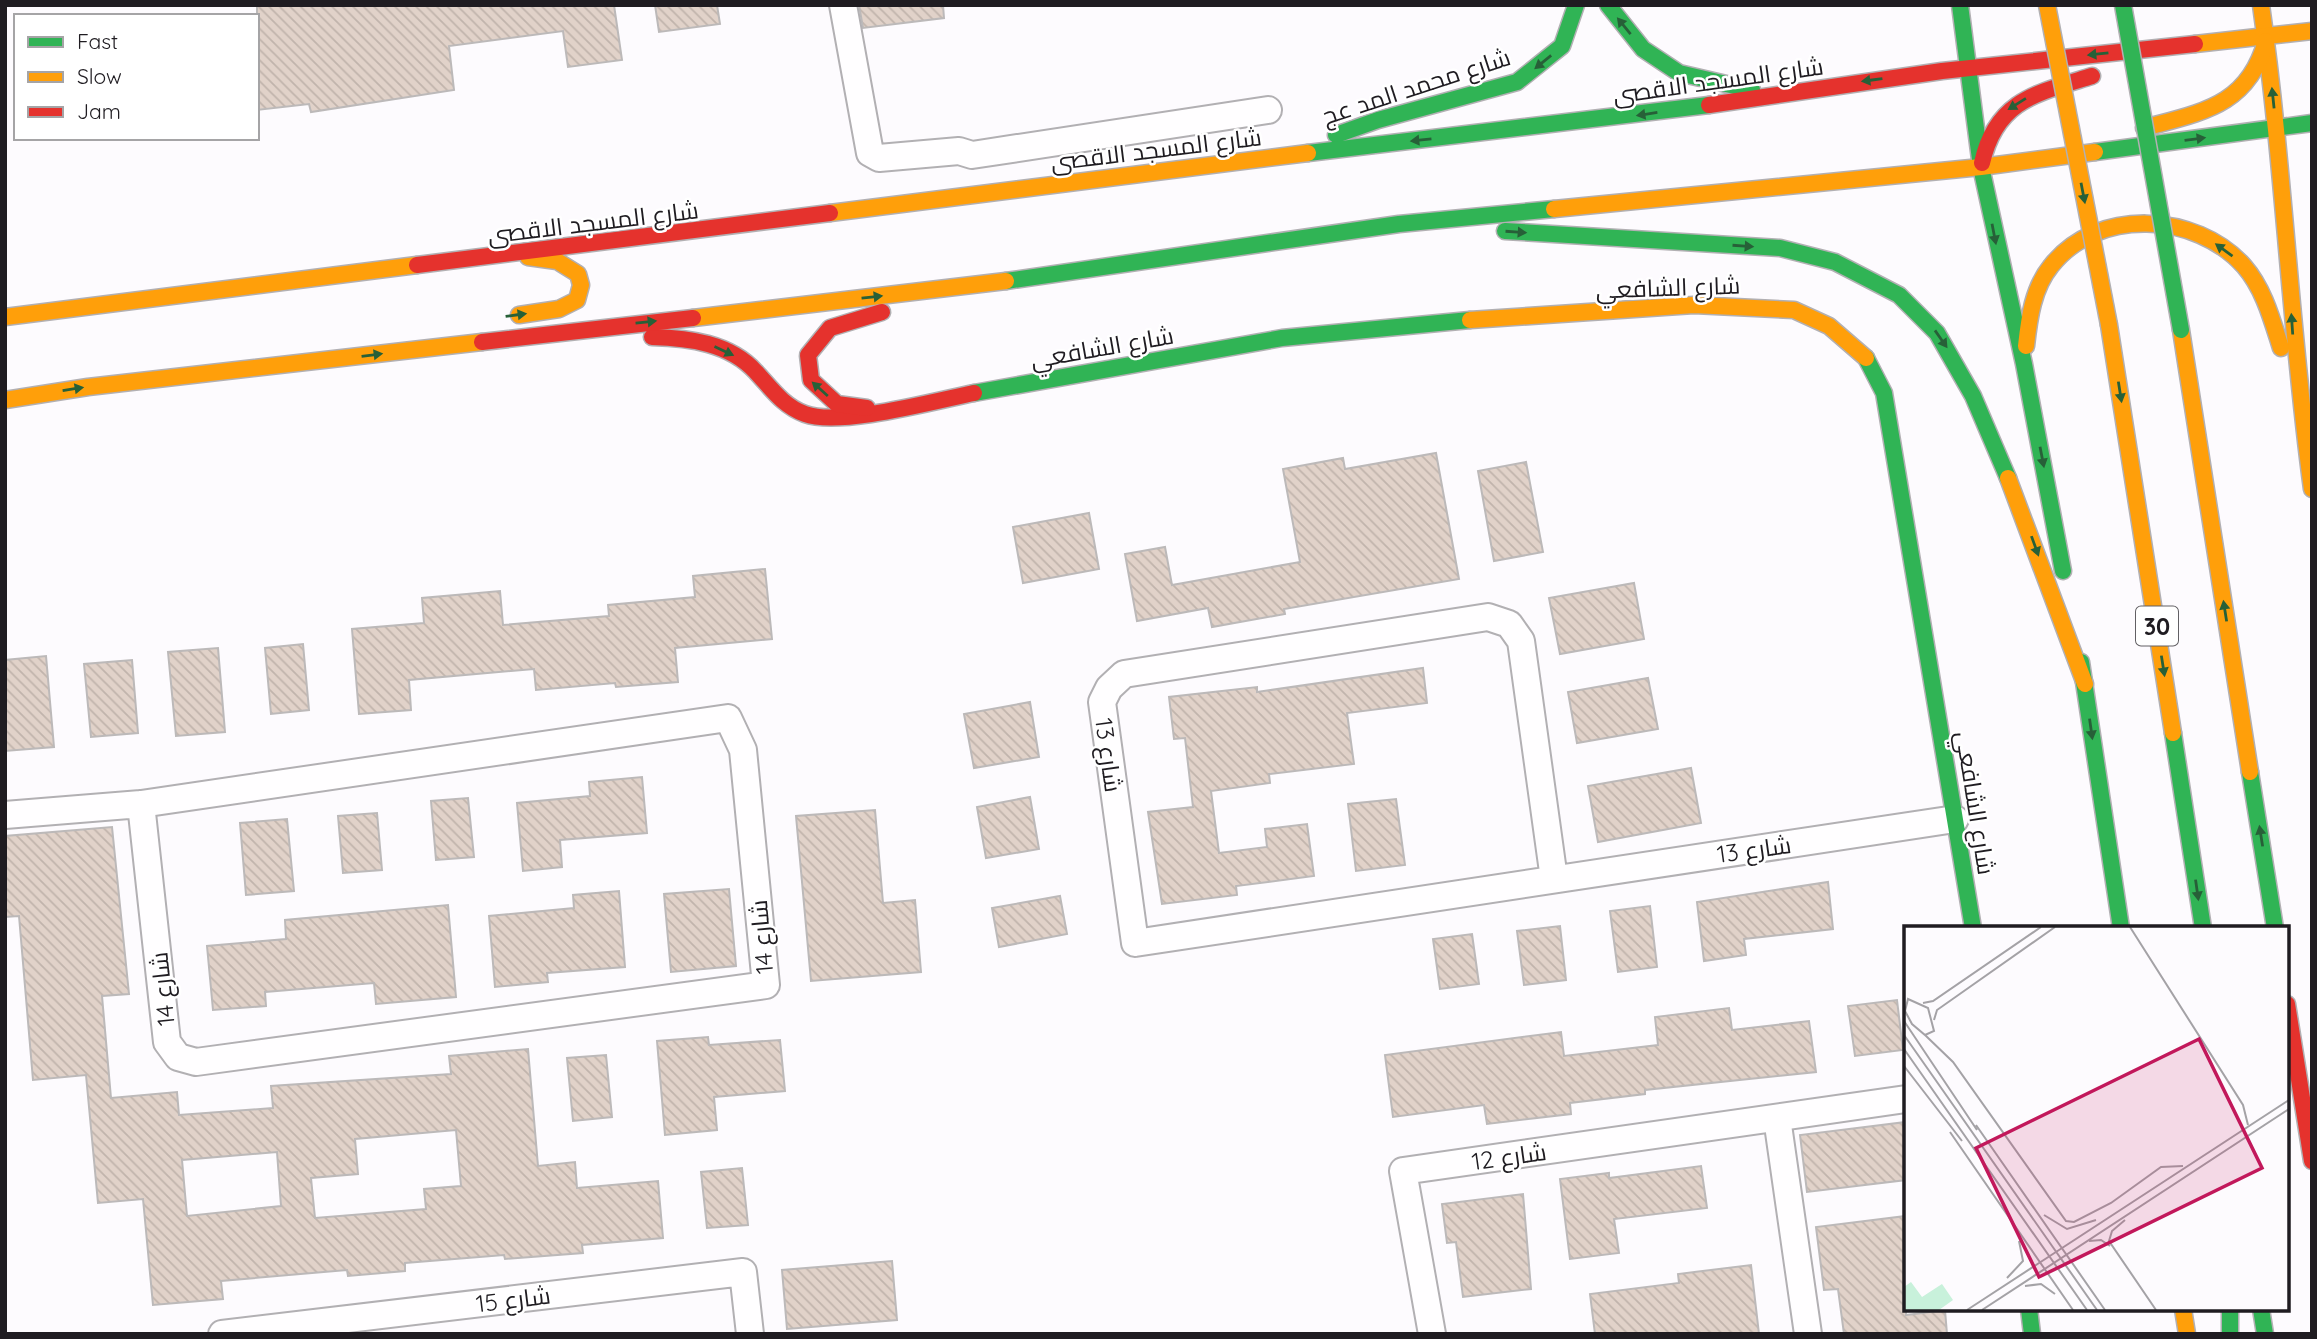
<svg xmlns="http://www.w3.org/2000/svg" width="2317" height="1339" viewBox="0 0 2317 1339" font-family="Quicksand,Cairo,sans-serif">
  <defs>
    <pattern id="building-back-hatch" width="6" height="6" patternUnits="userSpaceOnUse" patternTransform="scale(1.75)"><rect width="6" height="6" fill="#e1d2c9"/><path d="M-1 5l2 2M0 0l6 6M5-1l2 2" fill="none" stroke="#c1b4ac"/></pattern>
  </defs>
  <rect width="100%" height="100%" fill="#fdfbfe"/>
  <g fill="url(#building-back-hatch)" stroke="#bcb9b9" stroke-width="2" fill-rule="evenodd">
    <path d="M257,5H614L622,60L568,67L563,31L449,46L454,90L311,112L309,104L257,110Z"/>
    <path d="M655,5H717L720,24L659,32Z"/>
    <path d="M859,5H943L944,18L863,28Z"/>
    <path d="M1436,453L1459,579L1284,609L1285,614L1212,627L1208,608L1137,621L1125,554L1165,547L1172,585L1300,562L1283,469L1343,458L1345,469Z"/>
    <path d="M1526,462L1543,552L1494,561L1478,471Z"/>
    <path d="M1089,513L1099,569L1023,583L1013,527Z"/>
    <path d="M765,569L772,639L675,648L678,682L616,687L615,683L536,690L534,669L409,680L411,710L359,714L352,629L424,623L422,598L500,591L503,625L609,616L608,605L695,597L693,576Z"/>
    <path d="M1634,583L1644,639L1560,654L1549,598Z"/>
    <path d="M303,644L309,710L271,714L265,648Z"/>
    <path d="M218,648L225,732L176,736L168,652Z"/>
    <path d="M46,656L54,747L5,751V660Z"/>
    <path d="M132,660L138,733L91,737L84,664Z"/>
    <path d="M1423,668L1427,703L1347,713L1354,764L1269,774L1270,783L1211,791L1219,853L1267,847L1265,829L1307,824L1314,876L1236,886L1237,895L1162,904L1148,812L1193,807L1185,738L1174,739L1169,697L1257,687V692Z"/>
    <path d="M1648,678L1658,729L1577,743L1568,692Z"/>
    <path d="M1030,702L1039,757L974,768L964,714Z"/>
    <path d="M1691,768L1701,823L1598,842L1588,786Z"/>
    <path d="M642,777L647,833L560,840L562,867L523,871L517,803L590,796L589,782Z"/>
    <path d="M1030,797L1039,849L986,858L977,807Z"/>
    <path d="M468,798L474,857L436,860L431,801Z"/>
    <path d="M1396,799L1405,865L1356,871L1348,804Z"/>
    <path d="M875,810L883,903L915,900L921,972L811,981L796,816Z"/>
    <path d="M377,813L382,870L343,873L338,816Z"/>
    <path d="M287,819L294,891L246,895L240,823Z"/>
    <path d="M112,827L129,994L102,996L111,1098L177,1092L179,1115L273,1108L271,1086L451,1074L449,1056L528,1049L538,1166L575,1162L577,1188L658,1181L663,1238L582,1245L583,1253L505,1259L504,1255L405,1263V1271L348,1276L347,1270L221,1281L223,1299L153,1305L143,1199L98,1203L86,1075L33,1080L19,916L5,917V836ZM456,1130L461,1186L424,1189L426,1209L315,1218L311,1178L358,1174L355,1139ZM277,1152L281,1206L187,1216L182,1160Z"/>
    <path d="M1828,882L1833,929L1744,939L1746,955L1704,961L1697,902Z"/>
    <path d="M729,889L736,966L671,972L664,894Z"/>
    <path d="M619,891L625,967L547,973L548,982L495,987L489,916L574,908L573,895Z"/>
    <path d="M1060,896L1067,934L999,947L992,908Z"/>
    <path d="M448,905L456,997L376,1004L374,983L265,992L266,1006L213,1010L207,946L286,939L285,920Z"/>
    <path d="M1650,906L1657,967L1618,972L1610,911Z"/>
    <path d="M1560,926L1566,980L1524,985L1517,931Z"/>
    <path d="M1472,934L1479,984L1440,989L1433,939Z"/>
    <path d="M1897,1000L1903,1050L1855,1056L1848,1006Z"/>
    <path d="M1729,1008L1732,1030L1809,1021L1816,1072L1645,1090V1094L1570,1103L1571,1114L1487,1124L1484,1105L1393,1117L1385,1055L1561,1032L1564,1056L1658,1045L1655,1017Z"/>
    <path d="M708,1037L709,1045L780,1040L785,1091L714,1097L717,1130L665,1135L657,1041Z"/>
    <path d="M606,1055L612,1117L573,1121L567,1058Z"/>
    <path d="M1906,1122V1180L1807,1192L1800,1135Z"/>
    <path d="M1701,1166L1707,1208L1614,1219L1619,1253L1570,1259L1560,1179L1609,1173V1178Z"/>
    <path d="M742,1168L748,1225L707,1228L701,1172Z"/>
    <path d="M1523,1194L1531,1289L1463,1297L1456,1242L1447,1243L1442,1204Z"/>
    <path d="M1906,1216V1315L1945,1310L1947,1334H1844L1838,1289L1824,1290L1816,1227Z"/>
    <path d="M892,1261L897,1320L787,1329L782,1270Z"/>
    <path d="M1751,1265L1759,1334H1595L1590,1294L1679,1283L1678,1274Z"/>
  </g>
  <g fill="none" stroke-linecap="round" stroke-linejoin="round">
    <g stroke="#b2b0b3" stroke-width="30">
      <g id="street">
        <path d="M843,5L870,153L879,158L959,151L972,155L1268,110"/>
        <path d="M5,815L141,804L728,718L743,750L766,985L196,1062L178,1057L167,1042L141,804"/>
        <path d="M1554,879L1521,641L1509,624L1488,617L1124,674L1109,688L1102,702L1135,943L1955,819"/>
        <path d="M1777,1118L1808,1334"/>
        <path d="M222,1334L743,1272L750,1334"/>
        <path d="M1432,1334L1403,1171L1906,1099"/>
      </g>
    </g>
    <g stroke="#b2b0b3" stroke-width="19">
      <g id="fast">
        <path d="M1608,5L1643,49L1679,73L1752,90"/>
        <path d="M1960,5L1981,167L2024,364L2063,571"/>
        <path d="M1336,135L1378,120L1517,82L1562,46L1576,5"/>
        <path d="M2095,152L2312,123"/>
        <path d="M1308,153L1709,105"/>
        <path d="M1505,231L1780,248L1835,262L1899,295L1937,333L1973,396L2008,478"/>
        <path d="M1006,281L1399,224L1554,209"/>
        <path d="M1866,358L1884,393L1973,928"/>
        <path d="M974,393L1282,338L1470,320"/>
        <path d="M2081,662L2121,928"/>
        <path d="M2173,733L2203,928"/>
        <path d="M2250,772L2275,928"/>
        <path d="M2029,1309L2032,1334"/>
        <path d="M2230,1309V1334"/>
        <path d="M2261,1309L2265,1334"/>
      </g>
    </g>
    <g stroke="#b2b0b3" stroke-width="19">
      <g id="slow">
        <path d="M2261,5C2284,166 2290,328 2312,489"/>
        <path d="M2195,44L2312,31"/>
        <path d="M2144,128C2202,112 2248,106 2266,41"/>
        <path d="M1554,209L1981,167L2095,152"/>
        <path d="M830,213L1308,153"/>
        <path d="M519,315L559,309L577,300L581,285L578,274L557,261L528,257"/>
        <path d="M5,317L417,265"/>
        <path d="M693,318L1006,281"/>
        <path d="M1470,320L1694,305L1794,310L1829,326L1866,358"/>
        <path d="M2109,325L2173,733"/>
        <path d="M2181,330L2250,772"/>
        <path d="M2026,346C2029,318 2033,288 2051,266C2097,207 2196,212 2244,266C2264,289 2272,320 2281,348"/>
        <path d="M5,400L88,387L482,342"/>
        <path d="M2008,478L2085,684"/>
        <path d="M2183,1309L2187,1334"/>
      </g>
    </g>
    <g stroke="#b2b0b3" stroke-width="19">
      <g id="jam">
        <path d="M1709,105L1942,71L2195,44"/>
        <path d="M1982,163C1996,100 2037,93 2092,76"/>
        <path d="M417,265L830,213"/>
        <path d="M652,337C689,338 730,343 756,372C771,388 783,406 805,414C839,427 935,401 974,393"/>
        <path d="M482,342L693,318"/>
        <path d="M867,408L837,404L811,380L808,355L830,328L882,312"/>
        <path d="M2287,1004L2312,1161"/>
      </g>
    </g>
    <use href="#street" stroke="#fffeff" stroke-width="26"/>
    <use href="#fast" stroke="#30b455" stroke-width="16"/>
    <use href="#slow" stroke="#ff9f0a" stroke-width="16"/>
    <use href="#jam" stroke="#e5322d" stroke-width="16"/>
    <g stroke="#b2b0b3" stroke-width="19" stroke-linecap="butt">
      <path id="fast-bridge" d="M2123,5L2181,330"/>
    </g>
    <g stroke="#b2b0b3" stroke-width="19" stroke-linecap="butt">
      <path id="slow-bridge" d="M2047,5L2109,325"/>
    </g>
    <use href="#fast-bridge" stroke="#30b455" stroke-width="16"/>
    <use href="#slow-bridge" stroke="#ff9f0a" stroke-width="16"/>
  </g>
  <defs><path id="oneway-solid" d="M-6-.8H1V-3.2L6.5 0L1 3.2V.8H-6Z" transform="scale(1.75)"/></defs>
  <g fill="#276038">
    <use href="#oneway-solid" transform="translate(1624 26) rotate(-129)"/>
    <use href="#oneway-solid" transform="translate(2098 54) rotate(174)"/>
    <use href="#oneway-solid" transform="translate(1543 62) rotate(141)"/>
    <use href="#oneway-solid" transform="translate(1872 80) rotate(172)"/>
    <use href="#oneway-solid" transform="translate(2273 98) rotate(-96)"/>
    <use href="#oneway-solid" transform="translate(2017 104) rotate(148)"/>
    <use href="#oneway-solid" transform="translate(1647 114) rotate(171)"/>
    <use href="#oneway-solid" transform="translate(2195 139) rotate(-7)"/>
    <use href="#oneway-solid" transform="translate(1421 140) rotate(174)"/>
    <use href="#oneway-solid" transform="translate(2083 193) rotate(79)"/>
    <use href="#oneway-solid" transform="translate(1516 232) rotate(4)"/>
    <use href="#oneway-solid" transform="translate(1994 234) rotate(79)"/>
    <use href="#oneway-solid" transform="translate(1743 246) rotate(4)"/>
    <use href="#oneway-solid" transform="translate(2224 250) rotate(-144)"/>
    <use href="#oneway-solid" transform="translate(872 297) rotate(-6)"/>
    <use href="#oneway-solid" transform="translate(516 315) rotate(-8)"/>
    <use href="#oneway-solid" transform="translate(646 322) rotate(-6)"/>
    <use href="#oneway-solid" transform="translate(2292 324) rotate(-94)"/>
    <use href="#oneway-solid" transform="translate(1941 339) rotate(55)"/>
    <use href="#oneway-solid" transform="translate(724 351) rotate(25)"/>
    <use href="#oneway-solid" transform="translate(372 355) rotate(-7)"/>
    <use href="#oneway-solid" transform="translate(73 389) rotate(-9)"/>
    <use href="#oneway-solid" transform="translate(820 389) rotate(-138)"/>
    <use href="#oneway-solid" transform="translate(2120 392) rotate(81)"/>
    <use href="#oneway-solid" transform="translate(2042 457) rotate(79)"/>
    <use href="#oneway-solid" transform="translate(2035 546) rotate(70)"/>
    <use href="#oneway-solid" transform="translate(2225 611) rotate(-99)"/>
    <use href="#oneway-solid" transform="translate(2163 666) rotate(81)"/>
    <use href="#oneway-solid" transform="translate(2091 729) rotate(82)"/>
    <use href="#oneway-solid" transform="translate(2261 836) rotate(-99)"/>
    <use href="#oneway-solid" transform="translate(2197 890) rotate(82)"/>
  </g>
  <g text-anchor="middle" dominant-baseline="central" stroke-width="5" stroke-linejoin="round" paint-order="stroke">
    <rect fill="#fff" stroke="#626064" stroke-width="2" x="2136" y="606.5" width="42" height="39" rx="5"/>
    <g font-size="23" font-weight="bold" fill="#1f1c21">
      <text x="2157" y="626">30</text>
    </g>
    <g font-size="24" fill="#1f1c21" stroke="#fff">
      <text transform="translate(1718 80) rotate(-8)">شارع المسجد الاقصى</text>
      <text transform="translate(1416 86) rotate(-18)">شارع محمد المد عج</text>
      <text transform="translate(1156 149) rotate(-7)">شارع المسجد الاقصى</text>
      <text transform="translate(593 222) rotate(-7)">شارع المسجد الاقصى</text>
      <text transform="translate(1668 287) rotate(-2)">شارع الشافعي</text>
      <text transform="translate(1102 347) rotate(-10)">شارع الشافعي</text>
      <text transform="translate(1109 755) rotate(82)">شارع 13</text>
      <text transform="translate(1976 803) rotate(81)">شارع الشافعي</text>
      <text transform="translate(1754 849) rotate(-8)">شارع 13</text>
      <text transform="translate(761 937) rotate(-95)">شارع 14</text>
      <text transform="translate(162 989) rotate(-96)">شارع 14</text>
      <text transform="translate(1509 1156) rotate(-8)">شارع 12</text>
      <text transform="translate(513 1299) rotate(-7)">شارع 15</text>
    </g>
  </g>
  <g transform="translate(1904 926)">
    <rect width="385" height="385" fill="#fdfbfe"/>
    <path d="M7,356L18,371L38,358L49,374L35,384H0V361Z" fill="#c8f1db"/>
    <path fill="none" stroke="#a4a2a6" stroke-width="2" d="M226,1L339,179L344,199M4,73L24,82L30,105L21,109L8,98L1,85ZM19,77L29,75L137,1M30,94L33,84L151,1M0,95L73,204M0,109L193,384M21,109L49,136L162,295L170,296L207,277L257,241L279,240M0,123L183,384M0,140L58,215M72,199L201,384M46,206L169,384M140,289L163,303L192,294M221,294L208,305L205,315L252,384M185,315L197,314L206,320M103,352L119,335L115,315M121,360L137,358L151,368M63,384L385,174M78,384L385,183"/>
    <path fill="#c2185b" fill-opacity="0.15" stroke="#c2185b" stroke-width="3.5" d="M295,113L358,242L135,351L72,222Z"/>
    <rect width="385" height="385" fill="none" stroke="#1f1c21" stroke-width="3.5"/>
  </g>
  <rect width="2317" height="1339" fill="none" stroke="#1f1c21" stroke-width="14"/>
  <rect x="14" y="14" width="245" height="126" fill="#ffffff" stroke="#a5a4a6" stroke-width="2"/>
  <rect x="28" y="37" width="35" height="10" fill="#30b455" stroke="#a5a4a6" stroke-width="2"/>
  <text x="77" y="49" font-size="21" fill="#1f1c21">Fast</text>
  <rect x="28" y="72" width="35" height="10" fill="#ff9f0a" stroke="#a5a4a6" stroke-width="2"/>
  <text x="77" y="84" font-size="21" fill="#1f1c21">Slow</text>
  <rect x="28" y="107" width="35" height="10" fill="#e5322d" stroke="#a5a4a6" stroke-width="2"/>
  <text x="77" y="119" font-size="21" fill="#1f1c21">Jam</text>
</svg>
